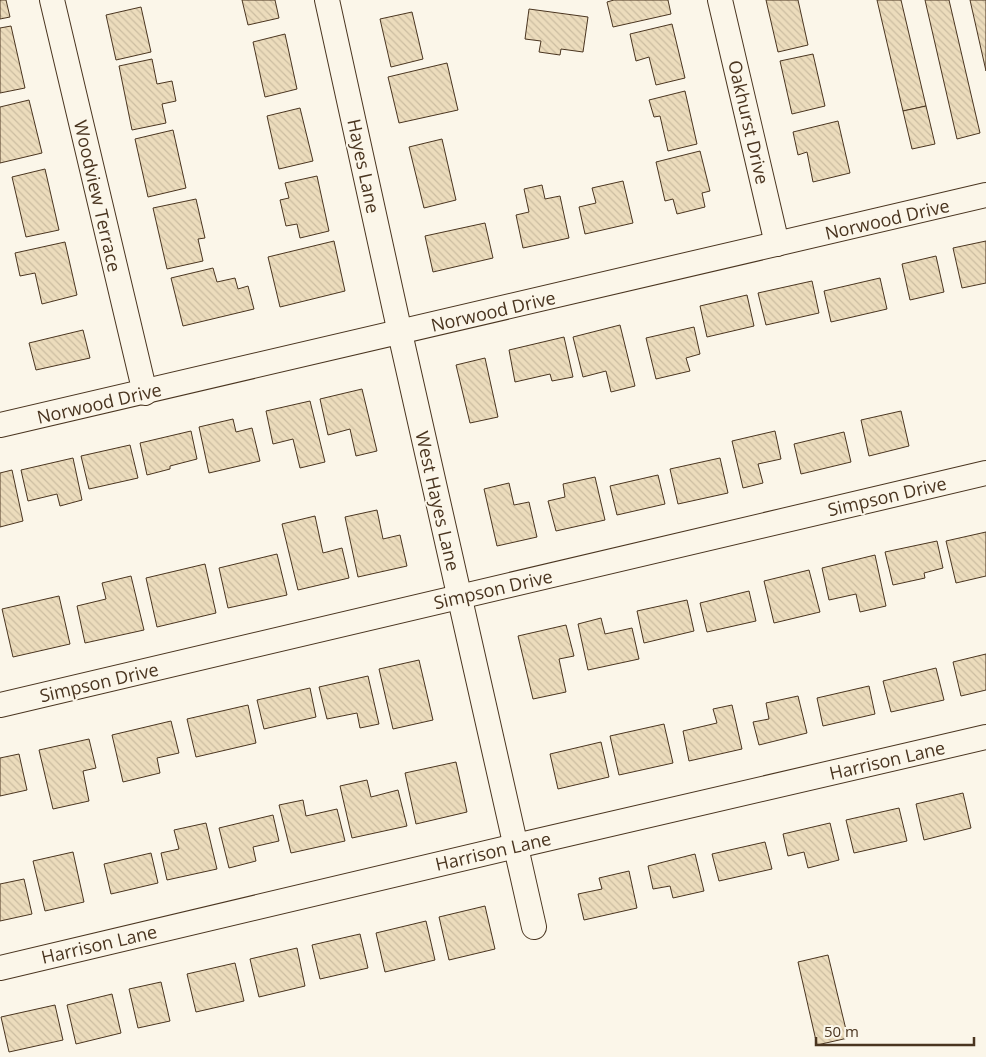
<svg xmlns="http://www.w3.org/2000/svg" width="986" height="1057" viewBox="0 0 986 1057" font-family="'Open Sans',sans-serif">
  <defs>
    <pattern id="building-back-hatch" width="6" height="6" patternUnits="userSpaceOnUse" patternTransform="scale(1.25)"><rect width="6" height="6" fill="#ecdcbc"/><path d="M-1 5l2 2M0 0l6 6M5-1l2 2" fill="none" stroke="#ccbda1"/></pattern>
  </defs>
  <rect width="100%" height="100%" fill="#fbf6e9"/>
  <g fill="url(#building-back-hatch)" stroke="#4a3520">
    <path d="M0,0H6L10,17L0,19Z"/>
    <path d="M242,0H275L279,18L248,25Z"/>
    <path d="M614,0H668L671,14L613,27L607,2Z"/>
    <path d="M766,0H798L808,45L778,52Z"/>
    <path d="M877,0H901L926,106L903,111Z"/>
    <path d="M925,0H949L980,133L957,139Z"/>
    <path d="M970,0H986V71Z"/>
    <path d="M141,7L151,52L116,60L106,15Z"/>
    <path d="M529,9L588,17L583,52L561,49L560,55L539,52L541,41L525,39Z"/>
    <path d="M412,12L423,59L391,67L380,19Z"/>
    <path d="M672,24L685,78L656,85L649,57L636,61L630,34Z"/>
    <path d="M11,26L25,88L0,93V28Z"/>
    <path d="M285,34L297,89L265,97L253,42Z"/>
    <path d="M813,54L825,106L792,114L780,61Z"/>
    <path d="M152,59L157,84L172,81L176,101L162,104L166,123L132,130L119,66Z"/>
    <path d="M447,63L458,110L399,123L388,77Z"/>
    <path d="M685,91L697,144L668,151L660,116L654,117L649,100Z"/>
    <path d="M29,100L42,153L0,163V107Z"/>
    <path d="M926,106L935,144L912,149L903,111Z"/>
    <path d="M300,108L313,161L279,169L267,116Z"/>
    <path d="M838,121L850,173L813,182L807,152L798,155L793,132Z"/>
    <path d="M173,130L186,188L148,197L135,139Z"/>
    <path d="M442,139L456,200L424,208L409,147Z"/>
    <path d="M700,151L710,191L702,193L705,207L677,214L673,199L665,201L656,162Z"/>
    <path d="M45,169L59,230L26,237L12,177Z"/>
    <path d="M317,176L329,231L300,238L297,224L286,226L280,200L289,198L285,183Z"/>
    <path d="M623,181L633,223L585,234L579,207L596,203L592,188Z"/>
    <path d="M542,185L545,199L560,196L569,238L523,248L516,215L529,212L524,189Z"/>
    <path d="M196,199L205,238L198,239L203,261L167,269L153,208Z"/>
    <path d="M485,223L493,258L433,272L425,236Z"/>
    <path d="M334,241L345,291L280,307L268,257Z"/>
    <path d="M986,241V283L962,288L953,248Z"/>
    <path d="M65,242L77,295L42,304L35,273L20,276L15,253Z"/>
    <path d="M936,256L944,292L910,300L902,264Z"/>
    <path d="M213,268L217,282L235,278L238,289L248,286L254,309L183,326L171,278Z"/>
    <path d="M880,278L887,309L831,322L824,291Z"/>
    <path d="M812,281L819,313L766,325L758,293Z"/>
    <path d="M747,295L754,326L707,337L700,306Z"/>
    <path d="M620,325L635,386L611,392L606,371L583,377L573,337Z"/>
    <path d="M694,327L700,354L686,358L690,371L656,379L646,338Z"/>
    <path d="M83,330L90,358L36,370L29,343Z"/>
    <path d="M564,337L573,377L552,381L550,374L515,382L509,350Z"/>
    <path d="M485,358L498,417L470,423L456,365Z"/>
    <path d="M362,389L377,451L356,456L350,429L328,435L320,399Z"/>
    <path d="M310,401L325,462L300,468L293,439L273,444L266,411Z"/>
    <path d="M901,411L909,446L869,456L861,420Z"/>
    <path d="M233,419L236,432L252,428L260,461L209,473L199,427Z"/>
    <path d="M191,431L197,459L170,466V469L147,475L140,443Z"/>
    <path d="M775,431L781,459L758,464L763,483L743,488L732,441Z"/>
    <path d="M844,432L851,462L801,474L794,444Z"/>
    <path d="M130,445L138,478L89,489L81,456Z"/>
    <path d="M73,458L82,500L60,506L57,494L28,501L21,470Z"/>
    <path d="M720,458L728,493L678,504L670,469Z"/>
    <path d="M12,470L23,521L0,527V473Z"/>
    <path d="M658,475L665,504L617,515L610,486Z"/>
    <path d="M595,477L605,520L556,531L548,501L565,497L563,484Z"/>
    <path d="M509,483L514,505L529,502L537,537L497,546L484,489Z"/>
    <path d="M377,510L383,539L400,535L407,566L358,577L345,517Z"/>
    <path d="M315,516L323,553L342,548L349,578L298,590L282,524Z"/>
    <path d="M986,532V576L956,583L946,541Z"/>
    <path d="M937,541L943,568L924,573L925,578L893,585L885,552Z"/>
    <path d="M277,554L287,595L228,608L219,568Z"/>
    <path d="M875,555L886,606L860,612L856,594L829,600L822,568Z"/>
    <path d="M205,564L216,613L157,627L146,578Z"/>
    <path d="M809,570L820,612L774,623L764,581Z"/>
    <path d="M131,576L144,630L85,643L77,606L106,599L102,583Z"/>
    <path d="M749,591L756,621L707,632L700,603Z"/>
    <path d="M59,596L70,644L13,657L2,609Z"/>
    <path d="M687,600L694,631L644,643L637,611Z"/>
    <path d="M601,618L605,634L632,628L639,659L588,670L578,624Z"/>
    <path d="M566,625L574,656L559,659L566,692L533,699L518,636Z"/>
    <path d="M986,654V690L961,696L953,662Z"/>
    <path d="M419,660L433,720L393,729L379,669Z"/>
    <path d="M936,668L944,700L891,712L883,681Z"/>
    <path d="M368,676L379,724L360,728L357,713L327,719L319,687Z"/>
    <path d="M869,686L875,714L823,726L817,698Z"/>
    <path d="M310,688L316,717L264,729L257,700Z"/>
    <path d="M798,696L807,733L759,745L753,722L769,719L766,703Z"/>
    <path d="M248,705L256,743L196,757L187,719Z"/>
    <path d="M732,705L742,749L689,761L683,731L717,723L713,709Z"/>
    <path d="M171,721L179,753L157,758L160,773L123,782L112,735Z"/>
    <path d="M664,724L673,763L619,775L610,736Z"/>
    <path d="M89,739L96,768L83,771L89,801L53,809L39,750Z"/>
    <path d="M601,742L609,777L558,789L550,754Z"/>
    <path d="M19,754L27,790L0,796V758Z"/>
    <path d="M456,762L467,812L416,824L405,773Z"/>
    <path d="M367,780L371,797L398,790L407,826L352,838L340,786Z"/>
    <path d="M963,793L971,828L924,840L916,804Z"/>
    <path d="M303,800L306,816L337,809L345,841L291,853L279,805Z"/>
    <path d="M899,808L907,841L854,853L846,820Z"/>
    <path d="M273,815L279,841L253,847L256,861L229,868L219,828Z"/>
    <path d="M206,823L217,869L167,880L161,853L179,849L174,830Z"/>
    <path d="M830,823L839,860L808,868L804,852L788,856L783,834Z"/>
    <path d="M765,842L772,869L719,881L712,854Z"/>
    <path d="M73,852L84,902L45,911L33,861Z"/>
    <path d="M151,853L158,883L111,894L104,864Z"/>
    <path d="M695,854L704,891L673,898L670,886L653,889L648,866Z"/>
    <path d="M629,871L637,908L584,920L578,894L602,889L599,878Z"/>
    <path d="M24,879L32,914L0,921V884Z"/>
    <path d="M485,906L495,949L449,960L439,917Z"/>
    <path d="M426,921L435,960L385,972L376,933Z"/>
    <path d="M360,934L368,968L320,979L312,945Z"/>
    <path d="M297,948L305,986L259,997L250,959Z"/>
    <path d="M828,955L848,1038L817,1045L798,962Z"/>
    <path d="M235,963L244,1001L196,1012L187,974Z"/>
    <path d="M161,982L170,1021L138,1028L129,989Z"/>
    <path d="M112,994L121,1033L76,1044L67,1005Z"/>
    <path d="M55,1005L63,1040L9,1052L1,1017Z"/>
  </g>
  <g fill="none" stroke-linecap="round" stroke-linejoin="round">
    <g stroke="#4a3520" stroke-width="26">
      <g id="minor">
        <path d="M52,0L145,393"/>
        <path d="M327,0L400,333L534,927"/>
        <path d="M720,0L777,244"/>
        <path d="M0,425L986,195"/>
        <path d="M0,705L986,473"/>
        <path d="M0,968L516,846L986,737"/>
      </g>
    </g>
    <use href="#minor" stroke="#fbf6e9" stroke-width="24"/>
  </g>
  <g text-anchor="middle" dominant-baseline="central" stroke-width="4" stroke-linejoin="round" paint-order="stroke">
    <g font-size="18" fill="#4a3520" stroke="#fbf6e9">
      <text transform="translate(749 122) rotate(77)">Oakhurst Drive</text>
      <text transform="translate(364 166) rotate(78)">Hayes Lane</text>
      <text transform="translate(98 196) rotate(77)">Woodview Terrace</text>
      <text transform="translate(887 219) rotate(-13)">Norwood Drive</text>
      <text transform="translate(493 311) rotate(-13)">Norwood Drive</text>
      <text transform="translate(99 403) rotate(-13)">Norwood Drive</text>
      <text transform="translate(887 496) rotate(-13)">Simpson Drive</text>
      <text transform="translate(438 501) rotate(77)">West Hayes Lane</text>
      <text transform="translate(493 589) rotate(-13)">Simpson Drive</text>
      <text transform="translate(99 682) rotate(-13)">Simpson Drive</text>
      <text transform="translate(887 760) rotate(-13)">Harrison Lane</text>
      <text transform="translate(493 851) rotate(-13)">Harrison Lane</text>
      <text transform="translate(99 944) rotate(-13)">Harrison Lane</text>
    </g>
  </g>
  <path d="M816 1037v8h158v-8" fill="none" stroke="#4a3520" stroke-width="2.5"/>
  <text x="824" y="1037" font-size="15" fill="#4a3520" stroke="#fbf6e9" stroke-width="4" paint-order="stroke">50 m</text>
</svg>
